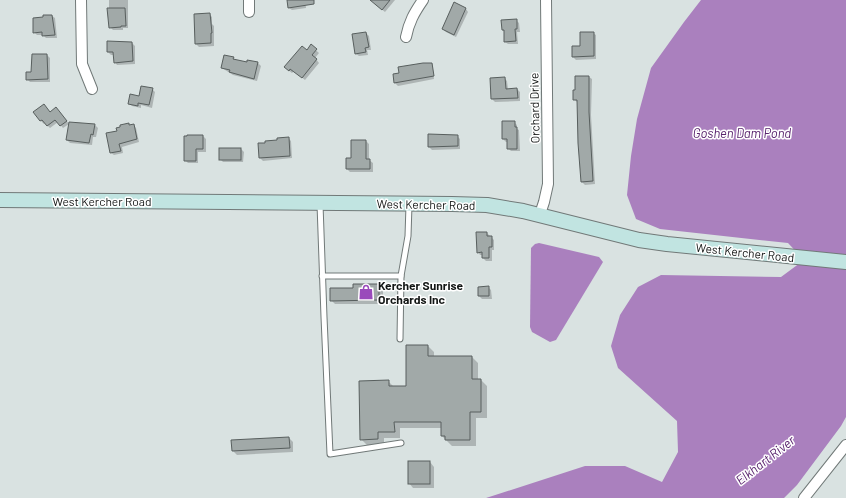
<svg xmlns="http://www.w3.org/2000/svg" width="846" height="498" viewBox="0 0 846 498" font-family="Barlow,sans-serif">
  <rect width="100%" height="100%" fill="#d9e2e1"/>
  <g fill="#aa80be">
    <path d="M701,0H846V417L841,426L797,485L784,498H486L585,466H625L662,482L678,452L677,421L618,368L611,346L620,315L638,287L661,275L781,277L804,260L788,243L660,229L636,219L627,195L631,156L637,119L651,68L684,22Z"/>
    <path d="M539,243L599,257L603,262L556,340L550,342L532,332L530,327L531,248L535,244Z"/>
  </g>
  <g fill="#0003">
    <path d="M109,0H128V28H123V30H113L110,27L109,18Z"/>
    <path d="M288,0H309H305L306,8L292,10L289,8Z"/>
    <path d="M373,0H395L385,12L375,4Z"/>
    <path d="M466,9L468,12L456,37L446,32L443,29Z"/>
    <path d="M209,14L212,17V24L214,26V46L199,47L196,44Z"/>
    <path d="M52,16L55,18L57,38H46L43,35H37L34,32Z"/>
    <path d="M516,20L519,23L520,32H517L518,44H508L505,42V32L502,30Z"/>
    <path d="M366,33L369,36L371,50H367L368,55L359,56L356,54Z"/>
    <path d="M593,33L596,35V59L576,60L573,57V47H581Z"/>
    <path d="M108,42L132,43L135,46V64L117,65L115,62V55H111L108,52Z"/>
    <path d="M311,46L319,53L315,58L319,63L305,80L294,71L292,73L288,70Z"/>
    <path d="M47,55L50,58V82H30L27,79Z"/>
    <path d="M233,58L236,60L248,63H258L261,66L257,81L233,75L222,68Z"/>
    <path d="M432,64L433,65H432L434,79L398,86L395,83L394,75Z"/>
    <path d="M589,77L592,79L591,115L595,184L585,185L582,182L578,103L574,99Z"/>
    <path d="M504,78L507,81L508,89H517L520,92V101L495,102L492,99L491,79Z"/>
    <path d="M152,89L155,92L152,108L141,105V108L132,106L129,103Z"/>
    <path d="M59,111L69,124L63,128L58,122L50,128L45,123L44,124L41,121L35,112L50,113Z"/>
    <path d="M514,122L517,125V129L519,130L520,151H511L508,148V142H506L503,139Z"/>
    <path d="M95,125L98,128L96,137H93L92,145L70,143L67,140Z"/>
    <path d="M130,126H134L136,128L139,142L122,147L123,153L114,155L111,153L118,132Z"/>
    <path d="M429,135L457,136L460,139V149L432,150L429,147Z"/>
    <path d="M203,136L206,139V152H198V163H188L185,160Z"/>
    <path d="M288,138L291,141L292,158L263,161L260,158L266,144Z"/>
    <path d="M366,141L369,144V160L373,163V172H350L347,169L352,159Z"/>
    <path d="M241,149L244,152L243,162H223L220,159Z"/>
    <path d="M487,233L494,240V250H492V261H486L483,258V255H480L478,252Z"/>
    <path d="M379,285L383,289V304H335L331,300L354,289Z"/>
    <path d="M488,287L491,290L492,299H482L479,296Z"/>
    <path d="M428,346L434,352V357H472L478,363V380H481L487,386V418H476V446H452L442,436V428H400V438H384V445H367L361,439L388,381L394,387H407Z"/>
    <path d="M289,438L293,442V452L237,455L233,451Z"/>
    <path d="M430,462L434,467V488H413L409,483Z"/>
  </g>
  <g fill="#a1a9a8" stroke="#585f5e">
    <path d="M287,0H314V4L288,8Z"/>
    <path d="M370,0H390L382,10Z"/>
    <path d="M454,2L466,8L454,35L442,29Z"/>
    <path d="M107,8H125L126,26H121V27L109,28Z"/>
    <path d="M210,13L212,33H211V43L195,44L194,14Z"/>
    <path d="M43,15H52L55,35L42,36V32L33,33V18L43,17Z"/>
    <path d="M517,19V29H515L516,41L504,42V30H502L501,20Z"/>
    <path d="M366,32L369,47L365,48L366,52L355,54L352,34Z"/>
    <path d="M580,32H594V56L572,57V46H580Z"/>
    <path d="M107,41L132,42L133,61L114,63L113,52H107Z"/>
    <path d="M311,44L317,49L312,55L317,59L302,78L290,69L289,71L284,67L302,46L307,50Z"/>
    <path d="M32,54H47L48,79L26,80V72H31Z"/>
    <path d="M224,55L234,57L233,59L247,62V60L258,62L254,79L229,72L230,70L221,68Z"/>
    <path d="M423,63H432L434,76L394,83L393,74L399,73L398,67Z"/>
    <path d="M575,76H589V112L593,181L581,182L578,143L577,100H573V90H575Z"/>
    <path d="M505,77L506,89L517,88L518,98L491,99L490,78Z"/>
    <path d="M141,86L153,88L149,105L138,103V106L128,104L130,94L139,96Z"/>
    <path d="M44,104L50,112L56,107L67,121L60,126L55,120L47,126L42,120L40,121L33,112Z"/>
    <path d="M502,121H515V127H517V149H507V139H502Z"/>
    <path d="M69,122L95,124L93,135L91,134L89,143L66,140Z"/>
    <path d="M129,123V125L134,124L137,139L119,144L121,151L110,153L106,133L117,131L116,128L120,127V125Z"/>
    <path d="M428,134L458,135V146L428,147Z"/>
    <path d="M187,135H203V149H196V161H184V136H187Z"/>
    <path d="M289,137L290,156L259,158L258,143H265V141L277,140V138Z"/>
    <path d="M351,140H366V159H370V169H346V158H351Z"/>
    <rect x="219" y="148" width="22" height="12"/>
    <path d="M476,232H487V236H492V247H489V258H482V252L477,253Z"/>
    <path d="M353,284H379V300L330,301V288H353Z"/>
    <path d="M489,286V296H478V287Z"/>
    <path d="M406,345H428V356H472V379H481V412H470V440H445V436H441V422H394L395,432H378V439L360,440L359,381L389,380V386H406Z"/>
    <path d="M289,437L290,448L232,451L231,440Z"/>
    <rect x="408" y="461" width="22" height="23"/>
  </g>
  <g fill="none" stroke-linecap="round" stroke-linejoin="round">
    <g stroke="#717978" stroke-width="7">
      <g id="service">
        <path d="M320,204L324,317L330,454L401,443"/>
        <path d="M322,276H401"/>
        <path d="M400,339L401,276L408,236L409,205"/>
      </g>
    </g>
    <g stroke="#717978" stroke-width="12">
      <g id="minor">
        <path d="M81,0L82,64L92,89"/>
        <path d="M249,0V12"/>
        <path d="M406,37C409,22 414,13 423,0"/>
        <path d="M540,214L544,202L548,184L546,0"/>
        <path d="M804,498L846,445"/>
      </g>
    </g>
    <g stroke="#717978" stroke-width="16">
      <path id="secondary" d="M0,200L452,204L487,205L523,211L639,240L667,244L846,262"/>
    </g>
    <use href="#service" stroke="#fff" stroke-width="5"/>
    <use href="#minor" stroke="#fff" stroke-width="10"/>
    <use href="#secondary" stroke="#c1e4e1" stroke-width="14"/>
  </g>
  <defs>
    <g id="shop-bare" transform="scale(1.2)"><path d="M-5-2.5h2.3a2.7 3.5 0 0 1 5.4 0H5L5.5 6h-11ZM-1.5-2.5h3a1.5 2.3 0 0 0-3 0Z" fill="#9a4abb" stroke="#fff" stroke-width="2.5" paint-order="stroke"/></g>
  </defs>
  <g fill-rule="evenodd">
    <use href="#shop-bare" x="366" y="292"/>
  </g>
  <g text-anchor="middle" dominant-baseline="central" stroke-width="3" stroke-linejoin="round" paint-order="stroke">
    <g font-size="12" fill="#131615" stroke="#fff">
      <text transform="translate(534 108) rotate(-91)">Orchard Drive</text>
      <text x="102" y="201">West Kercher Road</text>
      <text transform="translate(426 204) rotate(1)">West Kercher Road</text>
      <text transform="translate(745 252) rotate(6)">West Kercher Road</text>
    </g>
    <g font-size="12" font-weight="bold" fill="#131615" stroke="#fff" text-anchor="start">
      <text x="378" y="285">Kercher Sunrise<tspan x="378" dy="14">Orchards Inc</tspan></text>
    </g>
    <g font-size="13" font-style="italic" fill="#59246e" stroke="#fff">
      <text x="742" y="133">Goshen Dam Pond</text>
      <text transform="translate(765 460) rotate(-38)">Elkhart River</text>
    </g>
  </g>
</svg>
